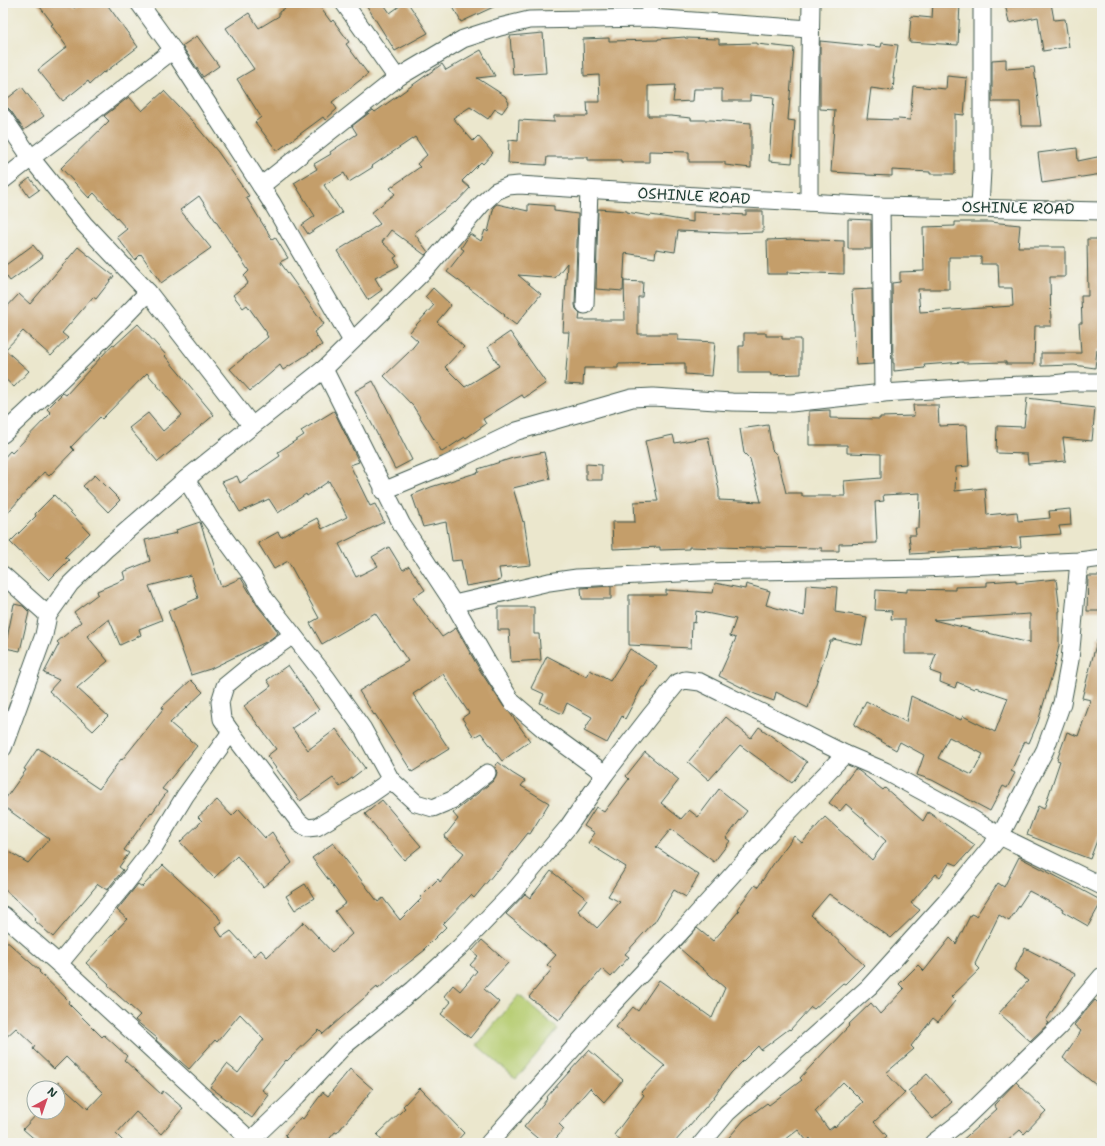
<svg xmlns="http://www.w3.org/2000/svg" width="1105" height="1146" viewBox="0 0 1105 1146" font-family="'Shantell Sans',sans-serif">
  <rect width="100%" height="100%" fill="#f6f6f2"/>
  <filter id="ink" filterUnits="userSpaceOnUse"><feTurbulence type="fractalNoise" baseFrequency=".025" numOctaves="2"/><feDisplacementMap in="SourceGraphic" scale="8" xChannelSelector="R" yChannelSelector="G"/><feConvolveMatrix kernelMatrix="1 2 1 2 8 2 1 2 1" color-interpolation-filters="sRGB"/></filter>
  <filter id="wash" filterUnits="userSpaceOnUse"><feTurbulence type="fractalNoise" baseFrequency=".012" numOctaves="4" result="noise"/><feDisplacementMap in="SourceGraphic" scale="16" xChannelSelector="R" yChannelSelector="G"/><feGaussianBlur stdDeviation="0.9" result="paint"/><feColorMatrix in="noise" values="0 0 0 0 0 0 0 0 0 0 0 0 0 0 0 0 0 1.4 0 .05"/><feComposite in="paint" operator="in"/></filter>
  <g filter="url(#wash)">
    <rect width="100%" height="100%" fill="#ebe7cd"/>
    <path fill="#b5cc70" stroke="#6a8452" d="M519,995L558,1029L516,1079L477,1045Z"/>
    <g id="blocks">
      <g fill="#c49e6b" fill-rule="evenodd">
        <path d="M37,3H70L74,8L81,3H106L138,47L104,73L103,72L90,84L88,81L63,101L38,70L67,47L51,25L53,24Z"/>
        <path d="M293,3H317L331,22L333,20L349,42L346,44L368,74L332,102L337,109L325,120L323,117L277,151L255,122L261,117L237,79L254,69L226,28L249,13L259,28L279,16V12Z"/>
        <path d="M365,3H383L390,13L404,3H408L428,33L395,51Z"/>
        <path d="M451,3H502L461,22Z"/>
        <path d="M933,3H960L958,45L909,42L911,16L932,18Z"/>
        <path d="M1005,3H1051L1054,20L1065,19L1069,47L1043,51L1038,17L1009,23Z"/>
        <path d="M543,33L546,73L513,75L510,36Z"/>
        <path d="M197,36L219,66L203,77L182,46Z"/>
        <path d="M685,37V38L719,39V44L757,43V44L794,48L788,120L795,121L792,163L769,161L774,97L750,95V101H722V89H694L693,101L673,102L675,85L648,86V116H671L691,118V120H711L751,123V168L725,165V162H689V152L649,151V162H621V160H588V157H547L546,165L508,163L509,140L518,141L519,120L554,122V116H588L587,102H600L599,75L584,76L583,39L609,38V41L658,40V39Z"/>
        <path d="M820,41L881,47L882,43L898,45L893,78H894L893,91L871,88L867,119L898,120V119L910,120L913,86L946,89L947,76L967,78L964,115L955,114V174H930V172L892,170V176L866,175V174L831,172L835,110L820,109Z"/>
        <path d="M481,50L495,76L477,78L505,96L509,103L502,113L495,109L488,119L470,107L453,118L473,141L478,136L493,153L483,164L481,162L462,181L470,188L456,203L455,202L414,233L428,252L425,255L391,230L382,242L397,256L394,258L399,266L375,278L382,290L368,300L337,251L380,224L371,213L395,194L390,188L420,167L417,164L427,155L415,137L372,166L373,167L349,182L344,173L324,185L342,213L308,234L302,225L315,216L294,183L317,169L314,164L331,154L330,152L357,134L352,126L373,110L375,112L442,64L446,70Z"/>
        <path d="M1006,59V69L1034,67L1041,126H1021L1020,102H992V60Z"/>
        <path d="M22,87L44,116L24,130L11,111L8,108L3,107V102Z"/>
        <path d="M164,91L193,122L218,152L249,196L246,197L272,239L275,237L288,258L280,262L324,324L314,332L322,345L283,370L280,365L250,391L230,369L268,337L266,334L267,333L247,305L243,308L233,295L248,283L244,276L249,271L199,196L180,210L211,248L161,283L141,254L135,260L117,237L127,229L94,193L89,198L61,168L109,121L104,116L129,97L142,111Z"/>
        <path d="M1077,148L1078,161L1102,156V174L1042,183L1038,153Z"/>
        <path d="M30,178L39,190L29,197L21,185Z"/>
        <path d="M497,204L528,211V204L554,206V211L578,214L575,305L576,309L580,313L579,320H625L624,281L643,282L642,297H638V334H678V340L715,342L712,376L685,374V363L618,364V368H584L583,385L565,384L569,332H563L567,263L555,278L518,275L541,294L516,325L504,316L505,315L447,272L464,250L461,248L470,234L481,241L485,230L488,232L494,206Z"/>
        <path d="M598,209L627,211V212L650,216L651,215L693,222V212L746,215V211H763V232L727,233L678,231L675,252L656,249L655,258L625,253L623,291L596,289Z"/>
        <path d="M848,219L871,220V249H848Z"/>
        <path d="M955,222H990L1020,225L1018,247H1065V277H1050L1051,326H1035L1034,364H1006V362L963,363V362L924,365L925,368L894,371V363H893L892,283L900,282V272L924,271L923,227L955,226ZM949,257H981V264H998L999,288H1012L1013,306L920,312L918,289H949Z"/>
        <path d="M794,239L844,241V274L788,272V274H768L767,240Z"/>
        <path d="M1087,239H1102V350H1097L1095,368L1074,365L1041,366V353H1081L1079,323H1082L1081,296H1088Z"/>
        <path d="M33,245L43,257L10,281L3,272V267Z"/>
        <path d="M78,247L114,276L96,299L93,297L62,333L68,338L51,356L23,331L5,350L29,371L14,387L3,377V311L19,294L30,304Z"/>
        <path d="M433,288L451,305L437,322L464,347L445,367L465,387L499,366L488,347L510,332L546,383L524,398L522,395L483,419L486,424L466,438L465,437L442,452L413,406L384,376L409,352L418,341L409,333L434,305L425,297Z"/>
        <path d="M872,289L873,364L856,365L852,290Z"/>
        <path d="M138,324L166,355L165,356L214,415L158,462L129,428L148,413L163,431L182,415L147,373L102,419L100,417L71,447L74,450L49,476L44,472L3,518V459L10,451L12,453L51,413L47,409L63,393L66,395L113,344L114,346Z"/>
        <path d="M744,333H766V336H782V339H801V374L771,375V373H739V346H744Z"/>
        <path d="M373,381L399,432H398L412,460L395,469L355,391Z"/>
        <path d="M1027,398L1061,402L1060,404L1095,408L1092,441L1063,438L1066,461L1028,464L1027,454L996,453L997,426L1024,427Z"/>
        <path d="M913,405H938L939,426L967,425L969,466L956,467L955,491L985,488L987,515L1017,512L1018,521L1050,518L1049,511L1070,509L1071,525L1059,526L1061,534L1020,537L1021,547L911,554L909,535H916L915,528H919L920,493L883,495L884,501L875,502L877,543L839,544V551H822V548L752,547V548L718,547V548L689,547V549L660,550V547L613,549L612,522H635L634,502L658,501L645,441L673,435L675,443L708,437L719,490V500L761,502L750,459L744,453L740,429L768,425L772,450L777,455L786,493H802V496H845L844,481L881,478V454L847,453V445H809V411L830,410V418L880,419V417L914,416Z"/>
        <path d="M334,411L359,462L350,465L370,506L375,504L384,522L339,544L356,577L378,566L372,557L389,547L403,570L409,566L425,590L413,598L442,637L456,628L481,672L504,707L510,713L530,741L502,761L481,733L474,737L462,718L469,713L443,674L413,694L449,749L412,772L375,714L374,715L359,691L408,661L375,613L322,644L310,623L319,618L288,561L274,569L258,543L278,532L281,537L317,518L322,529L347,517L329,481L307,496L306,494L278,513L269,499L240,512L222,482L237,476L240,483L280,456L278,452L304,435L301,431Z"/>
        <path d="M544,452L550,479L513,488L523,522L524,521L531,565L499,568L501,580L466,586L461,560L452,561L446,522L423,527L412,495L431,487L479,472L478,469L513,458Z"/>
        <path d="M586,464L602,465V480H586Z"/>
        <path d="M95,475L120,500L108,512L83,486Z"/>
        <path d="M54,495L90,533L65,557L69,560L49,580L10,542L36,516L35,514Z"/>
        <path d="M200,522L221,587L241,578L257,605L276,629L278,633L268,641L210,669L191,675L168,611L198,598L191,575L149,586L162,620L139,629L141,635L120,645L109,619L87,636L108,661L77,688L108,716L93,731L49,691L59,680L44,673L59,644L57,642L81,622L74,612L98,594L97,591L125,579L123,572L150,561L145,540L177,533L176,530Z"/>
        <path d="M1088,576H1102V611H1087Z"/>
        <path d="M1056,579L1060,611H1059V646L1053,672L1038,722L1029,743L1025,741L1011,771L1015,773L1007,788L1003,786L990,811L932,780L917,775L924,755L900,742L896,750L854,725L866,701L906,722L911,696L961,720L963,716L995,732L1008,698L975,687L974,689L957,682L955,688L940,682L941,675L930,671L936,654H905V619H891L892,611L875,610L876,590L907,592V589L955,590V587L987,586V582L1016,580V583ZM1030,614V643L933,620ZM949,737L983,754L972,775L938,758Z"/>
        <path d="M715,583L745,589L746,584L770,591L766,605L804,616L806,585L837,587L835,612L867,617L862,645L833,639V641H830L808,708L776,692L774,701L755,694L719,676L736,638L730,636L736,619L696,611L695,623L692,622L691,648L629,645V595H666V590L713,593Z"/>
        <path d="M611,586V599H582L581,588Z"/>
        <path d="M14,604L23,606L29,612L20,651L5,648Z"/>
        <path d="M498,607H534V634H539L541,660L511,662L509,630H498Z"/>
        <path d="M1098,637L1102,638V827L1090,859L1027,835L1038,806L1044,809L1060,761L1057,760L1067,732L1078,736L1091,700L1082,698Z"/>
        <path d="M630,649L657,666L644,687H642L625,719L622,716L607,743L584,731L592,717L567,703L562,714L540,703L544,694L531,688L547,656L587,677L590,670L610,681Z"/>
        <path d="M288,665L319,710L292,728L308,750L336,729L365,768L340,787L333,778L300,801L267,756L276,749L244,706L271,686L267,680Z"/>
        <path d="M191,680L203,692L170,723L197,746L162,789L167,792L152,813L151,812L124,850L129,853L119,867L123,870L107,890L98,884L53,937L34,920L36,918L3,888V848L28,863L49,839L3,806V802L26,770L24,769L38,748L99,789L121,759L122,760L163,709L162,707Z"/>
        <path d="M726,717L751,738L759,727L807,762L792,783L740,745L709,780L688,762Z"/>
        <path d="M645,752L679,780L661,803L681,819L689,810L698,817L719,789L747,811L726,838L730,841L714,862L671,829L656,847L699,875L686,897L674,890L654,923H653L625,954L629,957L611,977L602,969L559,1020L529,997L552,969L547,965L556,955L506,914L525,894L530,898L551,871L587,899L578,911L597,928L620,902L608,896L626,867L588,843L595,833L584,826L596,807L604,812L629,779L626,776Z"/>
        <path d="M498,762L512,773L525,781L521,786L549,803L530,834L528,833L498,871L497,870L474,898L471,895L443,924L446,927L424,949L425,950L402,968L378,989L377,987L341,1018L323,1034L319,1030L287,1061L286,1060L262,1090L269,1095L252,1118L210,1087L227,1064L238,1073L264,1039L240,1014L217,1042L215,1040L189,1069L156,1040L157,1038L135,1020L140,1015L108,986L109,984L86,963L127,919L117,910L138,884L142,887L163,865L218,916V917L222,922L215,927L222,937L231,931L254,956L261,950L267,957L304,922L332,952L352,934L335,911L346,903L312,858L333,843L378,902L383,898L400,920L422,898L420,897L438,879L440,882L464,853L444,837L458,819L453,813L493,781L496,776L497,772L495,767Z"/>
        <path d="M855,769L859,771L883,790L885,788L923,821L928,812L975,845L957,865L950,862L940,877L936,874L911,903L920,910L891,938L829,894L811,915L864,965L845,984L843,983L814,1009L811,1007L790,1030L789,1029L761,1050L758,1046L731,1073L711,1101L674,1143H623L614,1135L644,1095L641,1092L665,1066L616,1027L633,1007L638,1011L659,980L712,1018L725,988L679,948L697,928L713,941L739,911L737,909L755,885L758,887L776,860L794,836L802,843L825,817L872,860L886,841L864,821L865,820L846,804L840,811L829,803Z"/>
        <path d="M217,800L232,816L239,809L265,838L272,832L292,863L263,887L237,856L214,878L180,842L202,821L198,817Z"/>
        <path d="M382,800L421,846L404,860L365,814Z"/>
        <path d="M1019,857L1069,883L1102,901L1088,926L1062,911L1063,909L1029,891L1009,921L999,915L975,964L980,969L951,997L955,1001L938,1022L933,1018L911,1046L914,1049L886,1073L905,1093L874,1122L887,1136L879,1143H813L810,1138L807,1141L798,1130L781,1143H724L744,1120L767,1103L769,1105L802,1080L800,1078L826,1050L849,1026L848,1025L871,1003L880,1014L904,989L899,984L918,965L924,971L950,938L956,944L971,914L976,916L998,883L1004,887ZM843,1082L863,1102L835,1127L834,1126L829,1130L815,1111Z"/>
        <path d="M305,884L314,898L295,910L286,896Z"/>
        <path d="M3,938L40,971L39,972L69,1001L68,1003L102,1037L104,1035L127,1056L124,1060L161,1094L163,1091L183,1108L161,1134L136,1112L116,1134L125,1143H39L23,1129L39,1112H58V1082L88,1109L103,1093L66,1057L54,1069L33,1049L35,1046L16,1028L3,1040Z"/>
        <path d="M482,940L508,963L484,989L499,1002L470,1038L441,1014L451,1002L444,996L453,985L460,991L477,971L470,965L478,956L472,951Z"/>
        <path d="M1025,948L1075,974L1046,1021L1049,1023L1030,1041L999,1013L1028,981L1014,970Z"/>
        <path d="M1095,1000L1102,1007V1076L1096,1085L1063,1058L1081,1031L1074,1025Z"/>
        <path d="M589,1050L623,1080L604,1102L590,1088L559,1124L564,1129L552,1143H543L524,1127L547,1099L546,1098L560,1082Z"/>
        <path d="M350,1069L373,1089L337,1133L335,1132L326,1143H282L287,1137L285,1135L301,1117L303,1119L323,1092L328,1096Z"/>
        <path d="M927,1074L952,1102L933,1119L908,1091Z"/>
        <path d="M1016,1082L1046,1111L1024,1134L1020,1130L1005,1143H959L997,1109L994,1105Z"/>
        <path d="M420,1088L464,1133L455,1143H384L377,1135L405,1108L403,1106Z"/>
      </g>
    </g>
  </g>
  <g filter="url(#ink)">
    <use href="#blocks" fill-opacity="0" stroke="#3e564b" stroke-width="1"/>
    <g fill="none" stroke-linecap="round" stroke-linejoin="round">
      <g stroke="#3e564b" stroke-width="19">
        <g id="street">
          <path d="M139,3L173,50L272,203L352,341"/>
          <path d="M344,3L397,78"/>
          <path d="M650,18V3"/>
          <path d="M3,117L31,158L102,105L173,50"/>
          <path d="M3,180L31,158L84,224L148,292L252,426"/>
          <path d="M261,186L397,78L463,39L500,27L529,20L650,18L810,29"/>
          <path d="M809,202V112L811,3"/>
          <path d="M881,206L883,393"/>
          <path d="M980,207L982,170V3"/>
          <path d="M585,305L589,190"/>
          <path d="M324,369L402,525L454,604L549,582L577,578L700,572L923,568L1079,561L1102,558"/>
          <path d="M3,434C53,388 102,341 148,292"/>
          <path d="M186,479L209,517L253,577L265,599L326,677L363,729L391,780"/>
          <path d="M383,491L446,465L517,431L632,398L653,397L732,402L791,403L883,393L996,386L1053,384L1071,382H1102"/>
          <path d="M3,575L48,615"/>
          <path d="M454,604L490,667L512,702L546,731L605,774"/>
          <path d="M231,732L222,719L220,702L225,686L253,663L293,635"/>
          <path d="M3,748L44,635L48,615L70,584L107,548L186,479L252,426L324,369L428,267L482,204L496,191L508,186L519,185L746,199L881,206L1102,211"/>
          <path d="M3,915L59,964L251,1141"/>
          <path d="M59,964L126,883L154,847L185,796L231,732L299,822L307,828L317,827L368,796L391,780L416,803L433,808L452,800L487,773"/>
          <path d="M248,1143L297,1096L344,1046L413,990L460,947L515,890L568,827L605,774L650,716L677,683L685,680L700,682L845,754L885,771L966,815L1000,836L1102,886"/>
          <path d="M489,1143L610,1007L679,934L784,817L845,754"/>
          <path d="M702,1143L727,1113L869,987L946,902L1000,836L1045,750L1062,703L1070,660L1079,561"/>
          <path d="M933,1143L963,1120L1059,1027L1102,976"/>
        </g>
      </g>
      <use href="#street" stroke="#fff" stroke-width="17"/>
    </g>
  </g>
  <g text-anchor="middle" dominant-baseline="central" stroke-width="3" stroke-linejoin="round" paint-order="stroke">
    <g font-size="15" fill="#1f3d34" stroke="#f6f6f2">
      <text transform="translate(694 196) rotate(3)">OSHINLE ROAD</text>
      <text transform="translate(1018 208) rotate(1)">OSHINLE ROAD</text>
    </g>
  </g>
  <rect width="1105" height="1146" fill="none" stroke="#f6f6f2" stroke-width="16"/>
  <g transform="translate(46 1100) rotate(40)"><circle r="19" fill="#f6f6f2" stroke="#a0aca6"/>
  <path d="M0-3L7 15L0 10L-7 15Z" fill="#d1495b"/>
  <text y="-6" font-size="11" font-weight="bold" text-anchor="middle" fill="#1f3d34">N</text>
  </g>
</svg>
